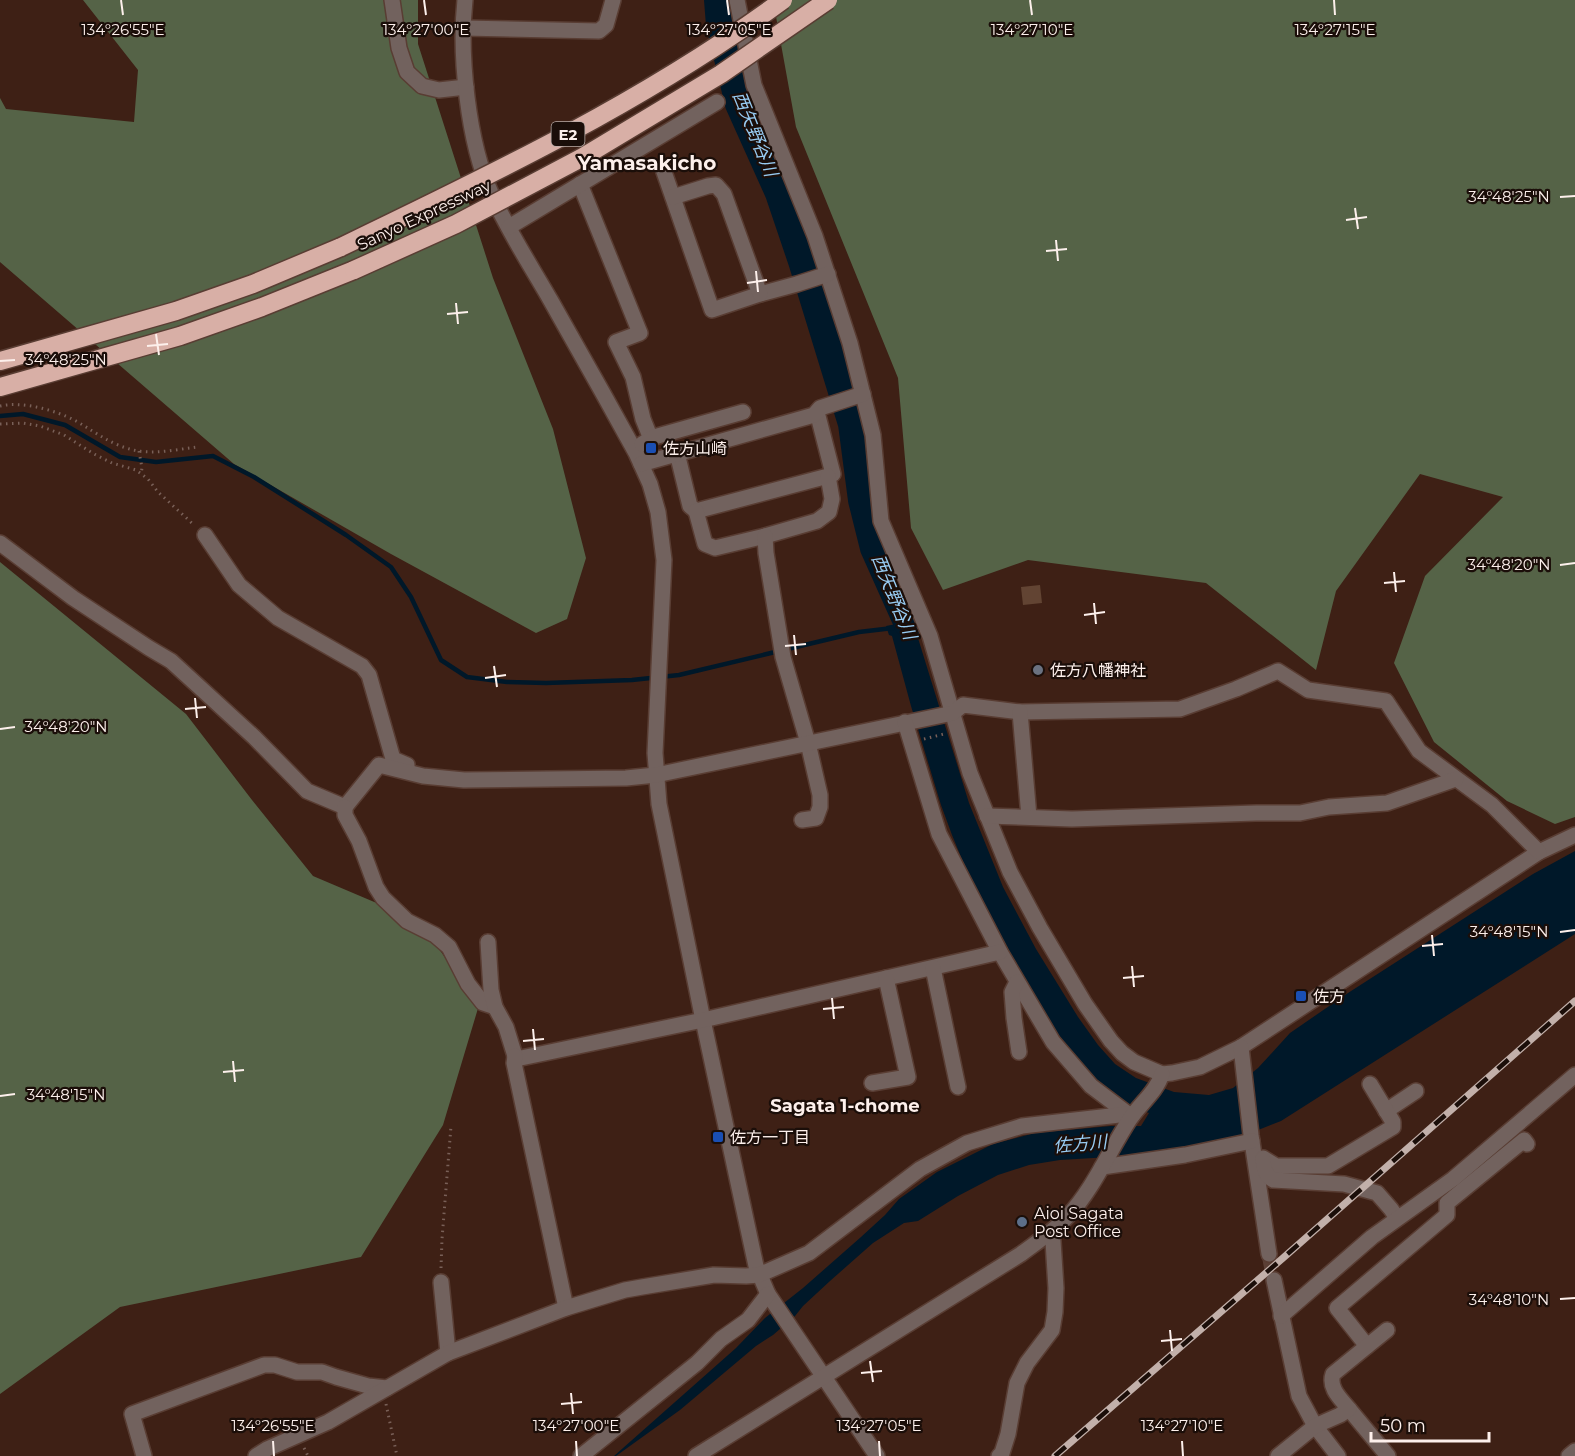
<svg xmlns="http://www.w3.org/2000/svg" width="1575" height="1456" viewBox="0 0 1575 1456" font-family="Montserrat,'Noto Sans JP',sans-serif">
  <rect width="100%" height="100%" fill="#3e2015"/>
  <g fill="#556347">
    <path d="M83,0H418V44L493,278L553,429L586,558L567,619L536,633L391,554L234,464L0,262V98L6,109L134,122L138,70Z"/>
    <path d="M773,0H1575V817L1555,824L1507,801L1434,742L1394,663L1425,576L1503,497L1420,474L1336,591L1316,670L1206,583L1028,560L943,590L911,528L898,378L796,127Z"/>
    <path d="M0,562L186,714L252,800L313,876L419,921L479,1005L443,1125L361,1257L120,1307L0,1394Z"/>
  </g>
  <path fill="#001829" d="M896,587L913,622L969,803L1003,887L1036,949L1078,1017L1098,1045L1115,1064L1136,1078L1174,1092L1209,1095L1233,1088L1258,1068L1290,1033L1348,993L1533,874L1575,851V934L1281,1121L1243,1136L1160,1154L1060,1160L1029,1165L998,1175L958,1196L918,1221L904,1223L873,1243L830,1281L803,1306L795,1316L773,1335L756,1346L680,1410L616,1456H614L736,1348L765,1318L803,1288L861,1237L885,1215L899,1199L937,1172L993,1144L1035,1133L1111,1126H1141L1149,1113L1126,1104L1102,1086L1081,1066L1051,1024L1006,948L966,869L952,835L941,805L911,706L892,636L889,635L886,626L896,624L900,618L889,592Z"/>
  <g fill="none" stroke-linecap="round" stroke-linejoin="round">
    <path stroke="#001829" stroke-width="4.5" d="M0,416L23,414L65,425L120,457L156,462L213,456L254,477L346,535L391,567L411,597L441,660L467,677L507,682L546,683L632,680L679,675L859,632L893,628"/>
    <path stroke="#001829" stroke-width="28" d="M718,0L720,25L739,104L779,193L802,261L852,424L862,500L874,548L908,624"/>
  </g>
  <path fill="#624433" d="M1040,585L1042,603L1023,605L1021,587Z"/>
  <g fill="none" stroke-linecap="round" stroke-linejoin="round">
    <path stroke="#5b3f35" stroke-width="15" stroke-dasharray="15 8" stroke-linecap="butt" d="M1269,1254L1274,1280"/>
    <g stroke="#593d33" stroke-width="18">
      <g id="minor">
        <path d="M392,0L399,48L407,72L422,86L439,90L466,87"/>
        <path d="M465,0C459,55 468,142 491,193C508,231 531,266 551,301C580,352 608,402 636,453L650,484L658,512L664,560L655,753L659,804L703,1020L756,1266L768,1294L877,1456"/>
        <path d="M737,0L754,85L815,236L850,343L873,435L881,521L930,636L970,773L1010,872L1040,928L1085,1004L1111,1041L1122,1053L1134,1062L1162,1074L1172,1073L1200,1067L1241,1047L1539,852L1575,835"/>
        <path d="M464,28L599,31L606,25L613,0"/>
        <path d="M663,169L712,310L760,294L797,284L828,274"/>
        <path d="M580,184L640,333L616,342L633,377L643,419L651,439"/>
        <path d="M673,197L708,186L716,185L724,194L760,294"/>
        <path d="M509,227L717,102"/>
        <path d="M642,444L654,437L743,412"/>
        <path d="M677,453L690,506L696,511L828,476L833,474L817,412"/>
        <path d="M641,464L814,415L820,408L863,394"/>
        <path d="M696,511L705,544L715,548L765,536L817,521L829,512L832,499L828,476"/>
        <path d="M205,535L239,585L278,618L362,666L369,675L393,759L407,765V767"/>
        <path d="M765,536L766,553L783,657L808,743L820,795V807L816,818L802,820"/>
        <path d="M0,543L73,598L149,648L171,661L254,737L307,791L345,807L379,765L423,776L464,780L626,778L656,775L953,713L963,705L1020,712L1180,709L1236,689L1278,671L1308,690L1386,701L1419,751L1492,805L1539,852"/>
        <path d="M1020,712L1029,817"/>
        <path d="M905,722L939,834L1000,952L1053,1042L1091,1086L1128,1114"/>
        <path d="M345,807V815L359,841L376,887L383,898L407,921L435,935L449,947L468,984L483,1003L495,1007"/>
        <path d="M987,816L1072,819L1256,813H1300L1329,807L1387,803L1456,779"/>
        <path d="M488,942L491,990L495,1007L506,1027L515,1056L521,1058L703,1020L1000,952"/>
        <path d="M933,968L958,1087"/>
        <path d="M1017,982L1012,992L1014,1018L1019,1052"/>
        <path d="M1241,1047L1251,1135L1269,1254"/>
        <path d="M515,1056L514,1063L566,1308"/>
        <path d="M872,1083L908,1077L886,978"/>
        <path d="M1386,1111L1416,1091"/>
        <path d="M1263,1158L1276,1166H1328L1393,1127V1122L1370,1084"/>
        <path d="M1263,1159C1264,1169 1265,1175 1273,1180L1344,1184L1377,1193L1391,1209L1397,1218"/>
        <path d="M1102,1167L1185,1155L1252,1141"/>
        <path d="M1274,1280L1299,1396L1315,1426L1338,1456"/>
        <path d="M441,1282L448,1353"/>
        <path d="M1281,1316L1372,1237L1453,1179L1575,1075"/>
        <path d="M1367,1346L1337,1308L1447,1215V1203L1524,1140L1527,1144"/>
        <path d="M1349,1409L1388,1456"/>
        <path d="M144,1456L132,1414L264,1365H275L297,1372H322L336,1377L368,1386L387,1388"/>
        <path d="M256,1456L267,1449L328,1422L448,1353L566,1308L625,1290L642,1287L714,1275L746,1276L759,1275L809,1253L920,1169L967,1143L1022,1126L1128,1114L1132,1116"/>
        <path d="M581,1456L697,1363L721,1339L748,1320L768,1294"/>
        <path d="M696,1456L1021,1254C1037,1242 1054,1231 1068,1216C1094,1188 1109,1151 1130,1119C1140,1104 1157,1091 1162,1074"/>
        <path d="M999,1456L1002,1453L1008,1434L1017,1383L1027,1363L1052,1330L1055,1312L1056,1288L1053,1241L1049,1233"/>
        <path d="M1278,1456L1315,1426L1340,1415L1349,1409C1341,1399 1328,1388 1333,1374L1387,1330"/>
        <path d="M1569,1456L1575,1451"/>
      </g>
    </g>
    <g stroke="#593d33" stroke-width="21">
      <g id="highway">
        <path d="M0,361L176,311L253,284L341,247"/>
        <path d="M0,387L180,336L262,307L354,270"/>
      </g>
    </g>
    <g stroke="#796058" stroke-width="3" stroke-dasharray="1.5 4.5" stroke-linecap="butt">
      <path d="M0,406C23,401 55,410 76,421C97,433 112,446 138,451C158,454 179,449 198,447"/>
      <path d="M0,424L23,423L40,426L64,435L94,454L112,463L136,470L148,479L158,492L194,525"/>
      <path d="M139,451L142,468L141,474"/>
      <path d="M924,739L944,734"/>
      <path d="M441,1268L442,1239L451,1126"/>
      <path d="M386,1404L397,1456"/>
      <path d="M304,1448L308,1456"/>
    </g>
    <use href="#minor" stroke="#72625e" stroke-width="15"/>
    <use href="#highway" stroke="#d8afa6" stroke-width="18"/>
    <g stroke="#c2b0aa" stroke-width="7">
      <path id="rail" d="M1055,1456L1283,1258L1575,1001"/>
    </g>
    <use href="#rail" stroke="#1b0e09" stroke-width="4.5" stroke-dasharray="14" stroke-linecap="butt"/>
    <g stroke="#593d33" stroke-width="21" stroke-linecap="butt">
      <g id="highway-bridge">
        <path d="M341,247C493,174 647,100 783,0"/>
        <path d="M354,270L456,224L583,157L721,74L828,0"/>
      </g>
    </g>
    <use href="#highway-bridge" stroke="#d8afa6" stroke-width="18"/>
  </g>
  <path fill="none" stroke="#fdf0ec" stroke-width="2" d="M121,0L123,15M424,0L426,15M727,0L729,15M1030,0L1032,15M1334,0L1335,15M1560,197L1575,196M1355,208L1358,229M1346,220L1367,217M1056,240L1058,261M1046,251L1067,249M756,271L758,292M747,283L767,280M456,303L458,324M447,314L468,312M156,334L159,355M147,346L168,344M0,361L15,360M1560,565L1575,563M1394,572L1396,592M1384,583L1405,581M1094,603L1096,624M1084,615L1105,612M794,635L796,655M785,646L806,644M494,666L497,687M485,678L506,675M195,698L197,718M185,709L206,707M0,729L15,727M1560,932L1575,930M1432,935L1434,956M1422,946L1443,944M1132,966L1134,987M1123,978L1144,976M832,998L834,1019M823,1009L844,1007M533,1029L535,1050M523,1041L544,1039M233,1061L235,1082M223,1072L244,1070M0,1096L15,1094M1560,1299L1575,1298M1170,1330L1172,1351M1161,1341L1182,1339M870,1361L873,1382M861,1373L882,1371M571,1393L573,1414M561,1404L582,1402M273,1441L274,1456M576,1441L577,1456M879,1441L880,1456M1182,1441L1183,1456"/>
  <g fill="#1a4fb4" stroke="#1b0e09" stroke-width="2">
    <rect x="645" y="442" width="12" height="12" rx="3"/>
    <rect x="1295" y="990" width="12" height="12" rx="3"/>
    <rect x="712" y="1131" width="12" height="12" rx="3"/>
  </g>
  <circle fill="#6b7280" stroke="#1b0e09" stroke-width="2" cx="1038" cy="670" r="6"/>
  <circle fill="#5c6f8a" stroke="#1b0e09" stroke-width="2" cx="1022" cy="1222" r="6"/>
  <g text-anchor="middle" dominant-baseline="central" stroke-width="4.5" stroke-linejoin="round" paint-order="stroke">
    <rect fill="#1b0e09" stroke="#b9aca8" stroke-width="1.5" x="551.5" y="122" width="33" height="24" rx="4.5"/>
    <g font-size="15" font-weight="bold" fill="#fdf0ec">
      <text x="568" y="134">E2</text>
    </g>
    <g font-size="16" fill="#fdf0ec" stroke="#1b0e09">
      <text transform="translate(424 215) rotate(-25)">Sanyo Expressway</text>
    </g>
    <g font-size="16" fill="#fdf0ec" stroke="#1b0e09" text-anchor="start">
      <text x="663" y="448">佐方山崎</text>
      <text x="1050" y="670">佐方八幡神社</text>
      <text x="1313" y="996">佐方</text>
      <text x="730" y="1137">佐方一丁目</text>
      <text x="1034" y="1213">Aioi Sagata<tspan x="1034" dy="18">Post Office</tspan></text>
    </g>
    <g font-size="18" font-style="italic" fill="#97cbf2" stroke="#1b0e09">
      <text transform="translate(755 134) rotate(68)">西矢野谷川</text>
      <text transform="translate(894 597) rotate(68)">西矢野谷川</text>
      <text transform="translate(1080 1144) rotate(-5)">佐方川</text>
    </g>
    <g font-size="18" font-weight="bold" fill="#fdf0ec" stroke="#1b0e09">
      <text x="845" y="1106">Sagata 1-chome</text>
    </g>
    <g font-size="20" font-weight="bold" fill="#fdf0ec" stroke="#1b0e09">
      <text x="647" y="163">Yamasakicho</text>
    </g>
  </g>
  <g font-size="15" text-anchor="middle" fill="#fdf0ec" stroke="#1b0e09" stroke-width="4.5" stroke-linejoin="round" paint-order="stroke">
    <text x="123" y="35">134°26'55"E</text>
    <text x="426" y="35">134°27'00"E</text>
    <text x="729" y="35">134°27'05"E</text>
    <text x="1032" y="35">134°27'10"E</text>
    <text x="1335" y="35">134°27'15"E</text>
    <text x="1509" y="202">34°48'25"N</text>
    <text x="66" y="365">34°48'25"N</text>
    <text x="1509" y="570">34°48'20"N</text>
    <text x="66" y="732">34°48'20"N</text>
    <text x="1509" y="937">34°48'15"N</text>
    <text x="66" y="1100">34°48'15"N</text>
    <text x="1509" y="1305">34°48'10"N</text>
    <text x="273" y="1431">134°26'55"E</text>
    <text x="576" y="1431">134°27'00"E</text>
    <text x="879" y="1431">134°27'05"E</text>
    <text x="1182" y="1431">134°27'10"E</text>
  </g>
  <path d="M1371 1432v9h118v-9" fill="none" stroke="#fdf0ec" stroke-width="3"/>
  <text x="1380" y="1432" font-size="18" fill="#fdf0ec" stroke="#1b0e09" stroke-width="4.5" paint-order="stroke">50 m</text>
</svg>
